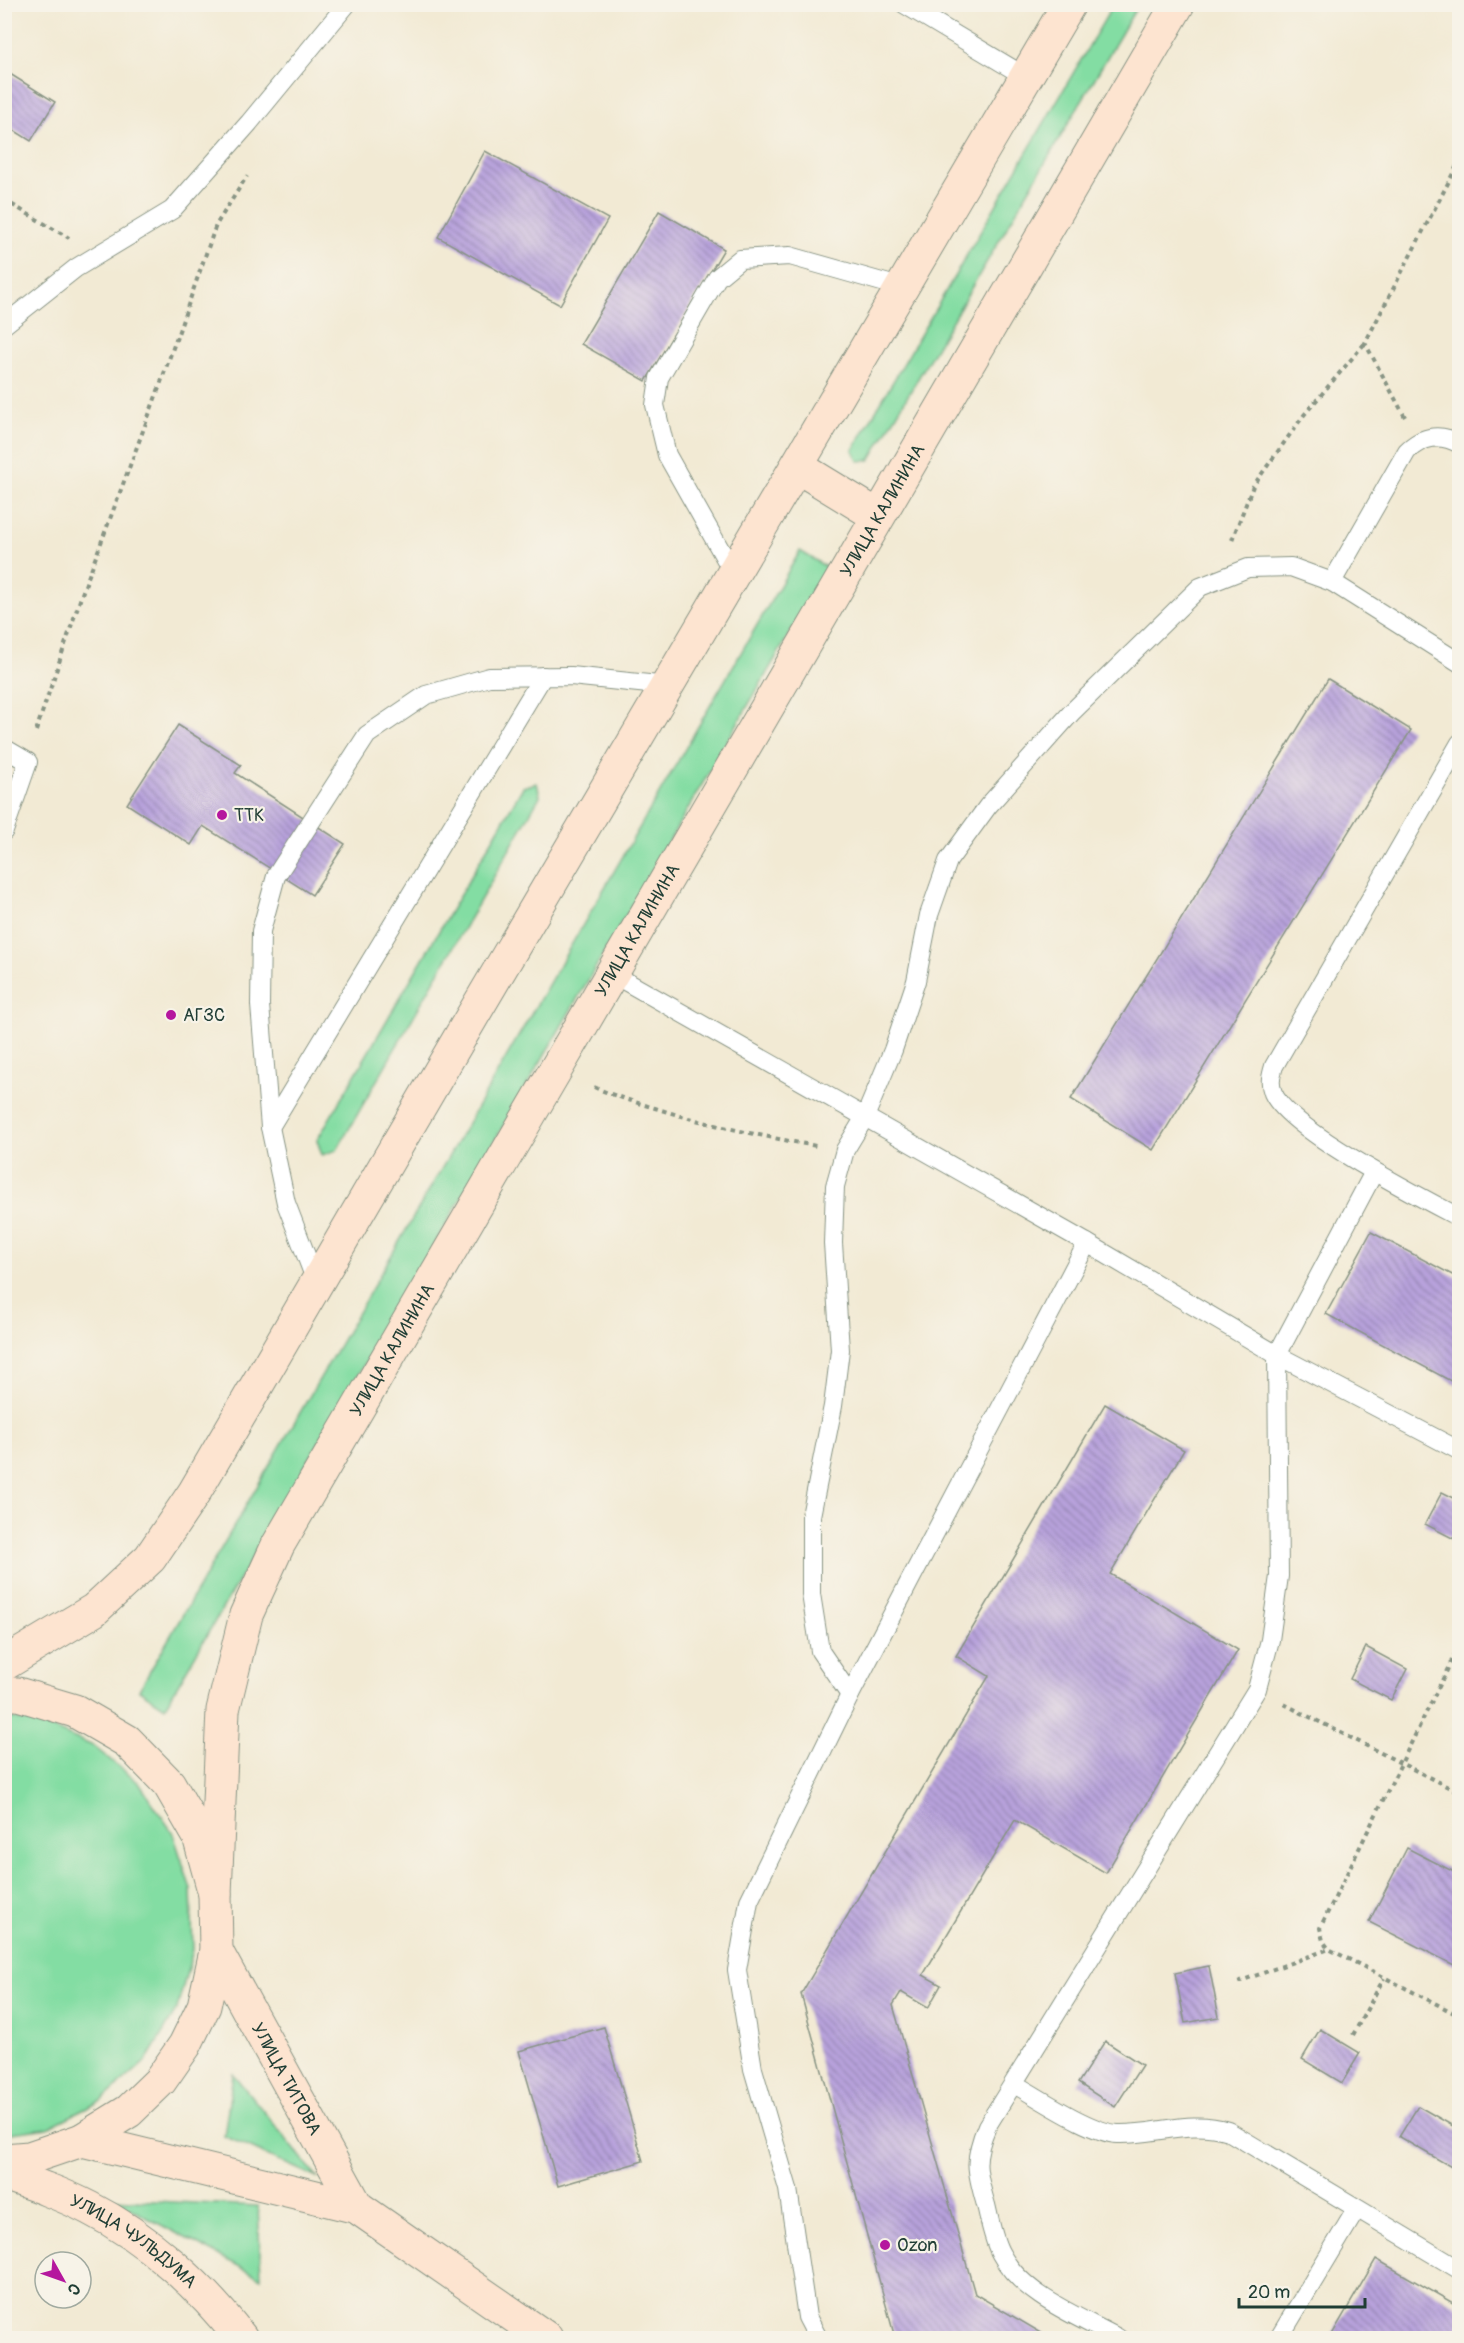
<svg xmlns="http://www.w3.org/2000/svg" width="1464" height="2343" viewBox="0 0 1464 2343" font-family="Pangolin,sans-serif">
  <defs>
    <pattern id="building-back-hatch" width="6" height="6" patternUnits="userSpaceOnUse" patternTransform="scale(1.5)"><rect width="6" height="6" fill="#b8a2dc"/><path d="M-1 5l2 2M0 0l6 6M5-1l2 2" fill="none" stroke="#9585b3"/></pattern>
  </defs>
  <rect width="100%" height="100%" fill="#f7f3e8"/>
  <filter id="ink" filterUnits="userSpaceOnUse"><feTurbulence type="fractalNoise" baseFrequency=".0167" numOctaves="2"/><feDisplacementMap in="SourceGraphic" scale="12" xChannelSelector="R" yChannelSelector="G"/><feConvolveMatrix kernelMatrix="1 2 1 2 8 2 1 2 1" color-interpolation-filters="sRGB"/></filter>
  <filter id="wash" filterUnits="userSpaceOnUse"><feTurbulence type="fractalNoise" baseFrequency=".008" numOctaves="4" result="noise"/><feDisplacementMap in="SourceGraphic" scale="24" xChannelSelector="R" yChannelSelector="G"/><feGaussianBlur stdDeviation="1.35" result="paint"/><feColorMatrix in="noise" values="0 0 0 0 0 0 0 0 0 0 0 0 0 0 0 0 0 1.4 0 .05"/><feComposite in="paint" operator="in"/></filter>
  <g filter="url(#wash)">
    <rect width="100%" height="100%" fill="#f2ead4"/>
    <g fill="#83dda3" stroke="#518d6c" stroke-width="1.5">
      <path d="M1113,5H1138L870,460L858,461L853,450Z"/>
      <path d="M800,551L828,568L165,1707L139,1690Z"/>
      <path d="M537,783L540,796L337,1150L322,1155L317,1140L523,787Z"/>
      <path d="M5,1718L38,1722L93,1746L139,1783L173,1833L191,1890L193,1950L177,2009L146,2061L101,2101L47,2128L5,2134Z"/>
      <path d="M233,2074L318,2178L224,2136Z"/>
      <path d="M112,2199L258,2206L261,2278Z"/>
    </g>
    <g id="blocks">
      <g fill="url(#building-back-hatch)">
        <path d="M10,74L55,102L31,141L4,124V83Z"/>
        <path d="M485,151L608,219L560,305L438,237Z"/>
        <path d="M659,211L724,249L646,381L581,344Z"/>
        <path d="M1328,679L1411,730L1153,1150L1071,1099Z"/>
        <path d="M178,725L241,765L235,773L345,844L312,895L203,826L191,845L127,804Z"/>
        <path d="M1371,1232L1460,1279V1386L1326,1314Z"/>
        <path d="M1105,1404L1184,1450L1110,1574L1238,1650L1106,1873L1015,1820L923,1975L941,1985L928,2008L901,1992L893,2005L975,2294L1050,2338H895L801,1994L989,1676L956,1656Z"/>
        <path d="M1442,1492L1460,1501V1542L1425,1524Z"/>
        <path d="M1366,1647L1407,1669L1391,1700L1350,1679Z"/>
        <path d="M1407,1848L1460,1875V1968L1369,1922Z"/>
        <path d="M1209,1966L1219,2017L1185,2023L1175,1973Z"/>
        <path d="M604,2027L643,2161L558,2186L519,2051Z"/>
        <path d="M1320,2029L1360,2053L1342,2083L1302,2059Z"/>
        <path d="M1105,2041L1142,2065L1115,2107L1078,2083Z"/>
        <path d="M1418,2106L1460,2130V2172L1399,2137Z"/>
        <path d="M1376,2259L1460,2307V2338H1330Z"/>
      </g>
    </g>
  </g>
  <g filter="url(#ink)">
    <use href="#blocks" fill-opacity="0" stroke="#889484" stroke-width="1.5"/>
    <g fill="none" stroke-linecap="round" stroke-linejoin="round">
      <g stroke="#889484" stroke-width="20">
        <g id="service">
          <path d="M904,4L1026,77"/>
          <path d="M4,325L76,268L172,210L249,123L347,4"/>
          <path d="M734,574L667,455L655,405L659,378L717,278L740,259L790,256L903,288"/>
          <path d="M1332,582L1407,451C1423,436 1440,433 1460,444"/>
          <path d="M1460,743L1274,1066C1271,1076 1269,1083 1273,1093C1289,1130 1420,1197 1460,1218"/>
          <path d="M4,748L28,762L4,831"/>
          <path d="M611,973L1087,1243L1277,1355L1460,1451"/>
          <path d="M270,1127L543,676"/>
          <path d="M317,1284L286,1203L270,1127L260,1005L261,931L276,876L367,735L426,695L489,677L571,676L668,686"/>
          <path d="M850,1695L820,1651L811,1594V1516L833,1406L840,1350L833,1243L835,1186L845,1150L865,1117L893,1050L916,981L929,915L948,861L988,806L1072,712L1200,587L1248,568L1291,567L1332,582L1460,663"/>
          <path d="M1014,2084C1040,2098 1090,2133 1118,2134C1157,2135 1190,2119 1228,2131L1460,2270"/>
          <path d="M818,2338L807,2317L788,2189L753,2069L737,1970L749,1901L850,1695L1087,1243"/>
          <path d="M1118,2338C1078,2316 1023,2296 1001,2254C993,2240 990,2221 986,2205C976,2171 973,2159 987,2126L1257,1689L1270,1640L1279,1576L1277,1355L1374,1172"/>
          <path d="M1279,2338L1356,2210"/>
        </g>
      </g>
      <g stroke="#889484" stroke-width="35">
        <g id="secondary">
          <path d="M798,467L878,516"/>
          <path d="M4,1664L94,1610L150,1558L194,1493L473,1015L1069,4"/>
          <path d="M4,1694H18L75,1711L127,1741L169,1784L199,1836L215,1894L216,1951L204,2006L185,2045L160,2081L129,2111L82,2140L29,2158L4,2160"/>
          <path id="s1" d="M215,1894L223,1710L246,1615L278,1545L1178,4"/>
          <path id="s2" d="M216,1951L357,2207"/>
          <path d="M82,2140L357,2207L546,2338"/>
          <path id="s3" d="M4,2174C33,2184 62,2194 89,2208C148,2238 201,2286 241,2338"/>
        </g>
      </g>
      <g stroke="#889484" stroke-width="4" stroke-dasharray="4.5 4.5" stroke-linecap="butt">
        <path d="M4,200L69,238"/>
        <path d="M1405,417L1365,343L1460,160"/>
        <path d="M1232,540L1253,486L1304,415L1365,343"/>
        <path d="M36,731L83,591L159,388L216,225L247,176"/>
        <path d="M594,1087C614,1096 634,1102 655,1108C708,1125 761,1136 816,1146"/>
        <path d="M1460,1644L1320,1928L1323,1941L1329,1949L1460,2016"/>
        <path d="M1284,1704L1460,1793"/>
        <path d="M1238,1982L1329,1949"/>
        <path d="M1353,2035L1384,1978"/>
      </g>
      <use href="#service" stroke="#fff" stroke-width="18"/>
      <use href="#secondary" stroke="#fde4d0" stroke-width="33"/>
    </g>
  </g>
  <g fill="#b5179e" stroke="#f7f3e8" stroke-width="2">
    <circle cx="222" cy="815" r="6"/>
    <circle cx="171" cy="1015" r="6"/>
    <circle cx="885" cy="2245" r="6"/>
  </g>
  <g text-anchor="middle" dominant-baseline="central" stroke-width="4.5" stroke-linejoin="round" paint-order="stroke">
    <g font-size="18" fill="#1f3d34" stroke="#f7f3e8">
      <text stroke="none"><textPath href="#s1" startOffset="1557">УЛИЦА КАЛИНИНА</textPath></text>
      <text stroke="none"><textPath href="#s1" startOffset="1071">УЛИЦА КАЛИНИНА</textPath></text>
      <text stroke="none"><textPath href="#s1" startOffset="585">УЛИЦА КАЛИНИНА</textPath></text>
      <text stroke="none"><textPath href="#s2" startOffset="146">УЛИЦА ТИТОВА</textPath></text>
      <text stroke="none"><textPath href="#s3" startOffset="147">УЛИЦА ЧУЛЬДУМА</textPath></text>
    </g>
    <g font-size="18" fill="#1f3d34" stroke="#f7f3e8" text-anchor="start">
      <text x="234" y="815">ТТК</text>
      <text x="183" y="1015">АГЗС</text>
      <text x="897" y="2245">Ozon</text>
    </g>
  </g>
  <rect width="1464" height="2343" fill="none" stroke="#f7f3e8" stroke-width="24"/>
  <g transform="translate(63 2280) rotate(130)"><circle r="28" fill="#f7f3e8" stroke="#a1aaa0" stroke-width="1.5"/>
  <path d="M0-4.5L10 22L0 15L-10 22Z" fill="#b5179e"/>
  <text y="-9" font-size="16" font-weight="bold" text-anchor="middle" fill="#1f3d34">С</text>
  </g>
  <path d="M1239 2298v9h126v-9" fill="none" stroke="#1f3d34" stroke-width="3"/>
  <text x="1248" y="2298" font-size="18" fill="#1f3d34" stroke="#f7f3e8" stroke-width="4.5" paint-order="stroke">20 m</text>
</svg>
